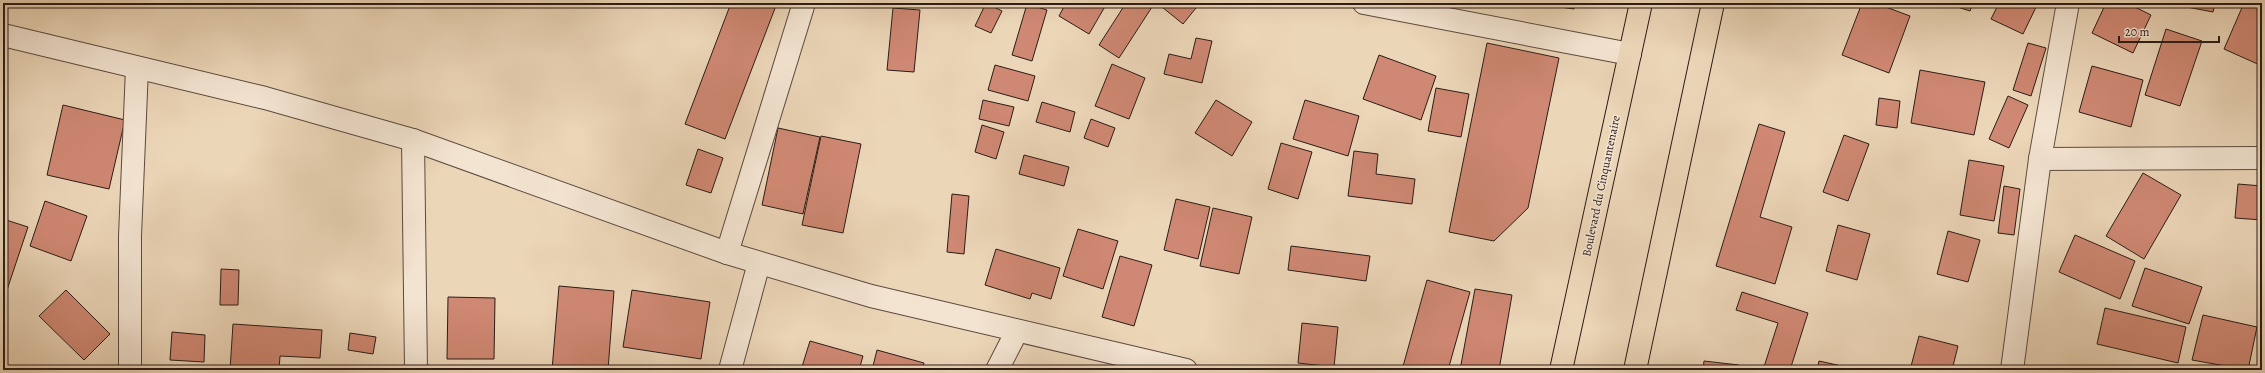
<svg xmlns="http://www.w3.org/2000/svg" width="2265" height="373" viewBox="0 0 2265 373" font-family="Alegreya,serif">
  <rect width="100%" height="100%" fill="#ecd6b8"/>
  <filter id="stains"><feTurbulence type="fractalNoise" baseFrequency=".005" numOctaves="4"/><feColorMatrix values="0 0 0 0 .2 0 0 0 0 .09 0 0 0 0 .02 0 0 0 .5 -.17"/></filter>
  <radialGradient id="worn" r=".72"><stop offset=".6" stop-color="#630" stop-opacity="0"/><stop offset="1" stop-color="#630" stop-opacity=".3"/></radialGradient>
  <g fill="#cf8873" stroke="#2b1c17">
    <path d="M731,3H777L725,139L685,124Z"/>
    <path d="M986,3L1002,11L991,33L975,26Z"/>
    <path d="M1066,3H1107L1089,34L1059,16Z"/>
    <path d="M1126,3H1146L1152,7L1119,58L1099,45Z"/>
    <path d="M1157,3H1200L1183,24Z"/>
    <path d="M1533,3H1575L1574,9Z"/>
    <path d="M1862,3H1875L1910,16L1889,73L1842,55Z"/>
    <path d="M1945,3H1973L1970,11Z"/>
    <path d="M1999,3H2038L2023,34L1991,19Z"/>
    <path d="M2106,3H2127L2151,15L2133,53L2092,33Z"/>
    <path d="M2166,3H2215L2213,12Z"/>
    <path d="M2244,3H2262V66L2224,49Z"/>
    <path d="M1027,4L1047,10L1032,61L1012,55Z"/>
    <path d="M893,8L920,10L914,72L887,70Z"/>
    <path d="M2166,29L2202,41L2180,106L2145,95Z"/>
    <path d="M1196,38L1212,41L1202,83L1164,74L1169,54L1191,59Z"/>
    <path d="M1487,43L1559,58L1528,208L1494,241L1449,232Z"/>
    <path d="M2028,43L2046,48L2031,96L2013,90Z"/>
    <path d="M1379,55L1436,76L1421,120L1363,99Z"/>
    <path d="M1112,64L1145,78L1129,119L1095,106Z"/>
    <path d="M995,65L1035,76L1028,101L988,90Z"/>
    <path d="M2092,66L2143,80L2131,127L2079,112Z"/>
    <path d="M1920,70L1985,82L1974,135L1911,123Z"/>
    <path d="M1436,88L1469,94L1461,137L1428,131Z"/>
    <path d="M2008,96L2028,105L2009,148L1989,139Z"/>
    <path d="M1879,98L1900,101L1897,128L1876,125Z"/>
    <path d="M983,100L1014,107L1009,126L979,119Z"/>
    <path d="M1216,100L1252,122L1232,156L1195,133Z"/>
    <path d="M1305,100L1359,116L1348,156L1293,139Z"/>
    <path d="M1042,102L1075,112L1070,132L1036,122Z"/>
    <path d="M63,105L125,120L109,189L47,175Z"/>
    <path d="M1091,119L1115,128L1108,147L1084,138Z"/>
    <path d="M1759,124L1785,132L1760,217L1792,227L1775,284L1716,266Z"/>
    <path d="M982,125L1004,132L996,159L975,152Z"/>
    <path d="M778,128L820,137L803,214L762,205Z"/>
    <path d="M1844,135L1869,144L1848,201L1823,192Z"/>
    <path d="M821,136L861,144L843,233L802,225Z"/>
    <path d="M1281,143L1312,152L1298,199L1268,189Z"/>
    <path d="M698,149L723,158L711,193L686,185Z"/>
    <path d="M1354,151L1378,154L1376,174L1415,179L1412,204L1348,196Z"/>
    <path d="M1024,155L1069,167L1064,186L1019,174Z"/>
    <path d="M1969,160L2004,166L1994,221L1960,215Z"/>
    <path d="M2143,173L2181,195L2144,259L2106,236Z"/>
    <path d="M2238,184L2262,186V220L2235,218Z"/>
    <path d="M2004,186L2020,189L2014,235L1998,233Z"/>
    <path d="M952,194L969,196L964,254L947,252Z"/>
    <path d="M1176,199L1210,207L1198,259L1164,250Z"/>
    <path d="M45,201L87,216L71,261L30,246Z"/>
    <path d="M1213,208L1252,217L1239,274L1200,266Z"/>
    <path d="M3,219L28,227L3,302Z"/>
    <path d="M1838,225L1870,234L1857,280L1826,271Z"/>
    <path d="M1078,229L1118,241L1103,289L1063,276Z"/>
    <path d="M1948,231L1980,240L1968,282L1937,274Z"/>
    <path d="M2075,235L2135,261L2120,299L2059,272Z"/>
    <path d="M1291,246L1370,256L1366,281L1288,270Z"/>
    <path d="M996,249L1060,268L1051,299L1032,293L1030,299L985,285Z"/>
    <path d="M1120,256L1152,265L1134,326L1102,317Z"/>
    <path d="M2145,268L2202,287L2189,324L2132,306Z"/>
    <path d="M221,269L239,270L238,305H220Z"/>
    <path d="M1427,280L1470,292L1448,370H1402Z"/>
    <path d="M559,286L614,291L608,370H552Z"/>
    <path d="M1475,289L1512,295L1499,370H1460Z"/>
    <path d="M66,290L110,334L84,360L39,316Z"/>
    <path d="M632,290L710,302L701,359L623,347Z"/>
    <path d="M1742,292L1808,313L1790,370H1763L1778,323L1736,310Z"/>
    <path d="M448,297L495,298L494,359H447Z"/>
    <path d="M2105,308L2186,327L2178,363L2097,344Z"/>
    <path d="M2203,315L2257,327L2248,370L2192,360Z"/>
    <path d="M1302,323L1338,327L1334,367L1298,363Z"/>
    <path d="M233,324L322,330L320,358L280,356L279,370H230Z"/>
    <path d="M172,332L205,335L204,362L170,360Z"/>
    <path d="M350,333L376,337L373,354L348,350Z"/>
    <path d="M1919,336L1958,346L1952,370H1910Z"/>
    <path d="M810,341L863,356L859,370H801Z"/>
    <path d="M877,350L924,363L922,370H872Z"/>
    <path d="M1704,361L1739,365V370H1703Z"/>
    <path d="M1819,361L1860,370H1817Z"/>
  </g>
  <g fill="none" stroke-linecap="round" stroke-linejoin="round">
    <g stroke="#5b4a3f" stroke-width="24">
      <g id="minor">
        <path d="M1364,3L1630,54"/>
        <path d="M3,35L265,98L413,140L727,253L871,296L1186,370"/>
        <path d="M413,140L416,370"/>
        <path d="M2040,159L2262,158"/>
        <path d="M727,253L804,3"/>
        <path d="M130,370V236L137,68"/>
        <path d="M730,370L759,263"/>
        <path d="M997,370L1017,331"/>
        <path d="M2012,370L2040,159L2068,3"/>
      </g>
    </g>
    <g stroke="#2b1c17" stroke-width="24">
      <g id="major">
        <path d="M1561,370L1641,3"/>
        <path d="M1635,370L1713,3"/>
      </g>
    </g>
    <use href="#minor" stroke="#f3e4d1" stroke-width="22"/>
    <use href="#major" stroke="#ecd6b8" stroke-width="22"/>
  </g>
  <g text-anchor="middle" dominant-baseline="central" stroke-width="3" stroke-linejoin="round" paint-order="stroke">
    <g font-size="12" fill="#2b1c17" stroke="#f3e4d1">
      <text transform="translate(1601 186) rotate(-78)">Boulevard du Cinquantenaire</text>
    </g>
  </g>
  <rect width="2265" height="373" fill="none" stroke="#ecd6b8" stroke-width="16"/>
  <rect x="4" y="4" width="2257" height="365" fill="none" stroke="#2b1c17" stroke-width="2"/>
  <rect x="8" y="8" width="2249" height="357" fill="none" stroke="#2b1c17"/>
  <path d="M2119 36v6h100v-6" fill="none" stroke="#2b1c17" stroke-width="2"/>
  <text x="2125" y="36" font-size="12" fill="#2b1c17" stroke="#f3e4d1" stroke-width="3" paint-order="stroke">20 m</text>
  <rect width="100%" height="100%" filter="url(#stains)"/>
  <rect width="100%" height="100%" fill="url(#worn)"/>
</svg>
